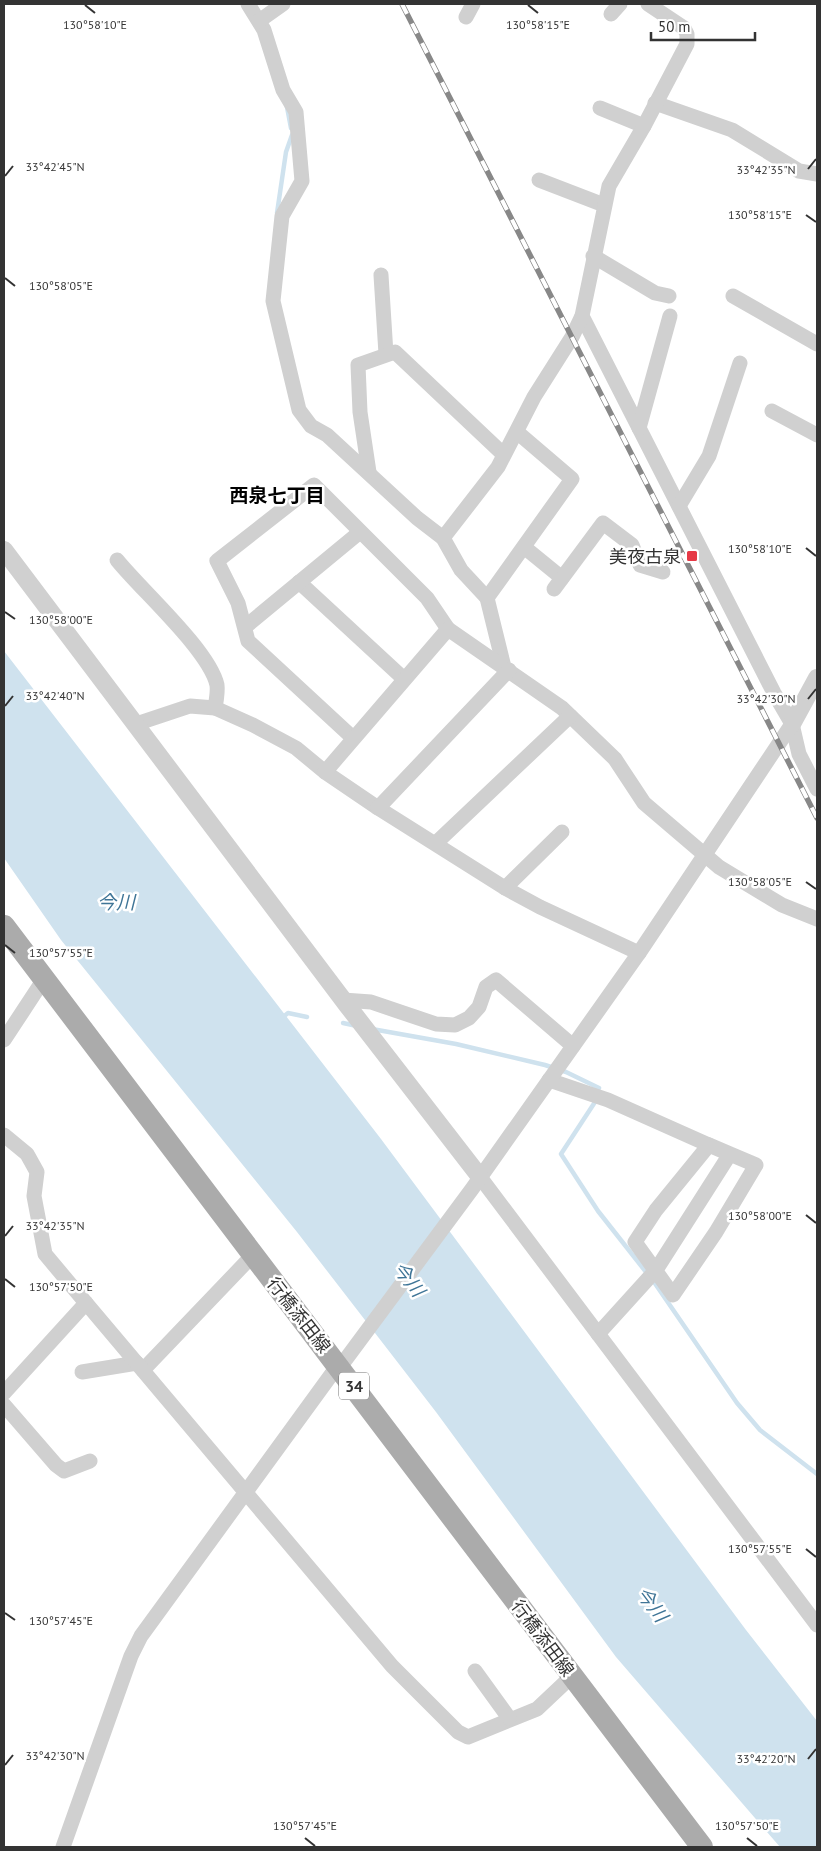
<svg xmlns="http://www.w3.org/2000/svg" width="821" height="1851" viewBox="0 0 821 1851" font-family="'PT Sans','Noto Sans JP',sans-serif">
  <rect width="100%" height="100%" fill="#fff"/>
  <path fill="#cfe2ee" d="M4,651L381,1139L746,1630L817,1721V1847H780L616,1657L436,1412L297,1232L61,940L4,858Z"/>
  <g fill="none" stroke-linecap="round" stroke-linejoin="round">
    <g stroke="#cfe2ee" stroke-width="4.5">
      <path d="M287,107L291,128"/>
      <path d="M277,213L286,152L292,135"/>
      <path d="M283,1017L288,1013L307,1017"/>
      <path d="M343,1023L357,1026"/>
      <path d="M372,1029L456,1044L545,1065L566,1072L599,1088"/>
      <path d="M595,1102L561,1154L598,1211L646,1272"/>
      <path d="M654,1282L737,1403L760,1430L817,1474"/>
    </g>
    <g stroke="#d0d0d0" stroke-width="15">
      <path d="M248,4L264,30L283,90L296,112L302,181L282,216L273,301L299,410L311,426L327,435L417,518L443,538L461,570L487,598L504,667"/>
      <path d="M611,14L620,4"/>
      <path d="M466,17L473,4"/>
      <path d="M259,21L283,4"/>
      <path d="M655,103L732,130L799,171L817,174"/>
      <path d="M600,108L644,126"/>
      <path d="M539,180L604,205"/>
      <path d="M593,256L655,293L669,296"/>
      <path d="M381,275L386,354"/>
      <path d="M733,296L817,344"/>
      <path d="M582,316L774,693L792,724L799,754L817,789"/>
      <path d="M772,411L817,435"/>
      <path d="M639,428L670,316"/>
      <path d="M369,472L360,412L358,365L395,352L503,454"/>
      <path d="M679,506L709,456L740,363"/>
      <path d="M443,538L498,467L534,397L572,337L582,316L609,186L644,126L687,44V34L684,28L648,4"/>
      <path d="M524,547L562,578"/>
      <path d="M117,560C141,590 209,650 217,685C218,692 216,702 215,708"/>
      <path d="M299,582L404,679"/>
      <path d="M554,589L603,523L632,545L640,565L663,572"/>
      <path d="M487,598L572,479L517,432"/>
      <path d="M245,627L360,532"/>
      <path d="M136,724L190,706L215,708L253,725L296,748L325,772L378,808L505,888L540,907L639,953"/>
      <path d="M353,738L248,641L238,603L217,561L314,485L427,598L448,629"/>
      <path d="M325,772L448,629L562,708L615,759L644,803L719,867L782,905L817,919"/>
      <path d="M378,808L509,670"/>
      <path d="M436,843L570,716"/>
      <path d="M505,888L562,832"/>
      <path d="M343,1000L371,1002L436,1024L455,1025L469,1018L479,1007L486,987L496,980L573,1046"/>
      <path d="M4,1040L44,979"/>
      <path d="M549,1080L608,1100L709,1145"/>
      <path d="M4,1135L27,1154L37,1172L34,1196L45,1254L86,1303"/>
      <path d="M480,1177L817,1625"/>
      <path d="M598,1334L656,1270L730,1154L756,1165L716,1232L673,1295L635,1242L656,1210L709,1145L730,1154"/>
      <path d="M143,1370L253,1255"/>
      <path d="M82,1372L137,1363"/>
      <path d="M4,1393L86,1303L392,1666L458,1732L468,1737L537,1709L572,1676"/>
      <path d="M4,1405L56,1465L64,1471L90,1461"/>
      <path d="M475,1671L509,1718"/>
      <path d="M63,1847L131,1656L141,1636L331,1375L346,1359L472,1189L639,953L792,724"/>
    </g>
    <g stroke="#d0d0d0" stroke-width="18">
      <path d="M4,550L347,1005L480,1177"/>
      <path d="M792,724L817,678"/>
    </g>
    <path stroke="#ababab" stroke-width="22" d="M4,926L702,1847"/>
    <g stroke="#888" stroke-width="5.5">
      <path id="rail" d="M402,4L817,818"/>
    </g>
    <use href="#rail" stroke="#fff" stroke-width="4" stroke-dasharray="11" stroke-linecap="butt"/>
  </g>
  <path fill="none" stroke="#333" stroke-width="2" d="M85,5L95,13M528,5L538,13M808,169L816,159M5,176L13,166M806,215L816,222M5,278L15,286M806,548L816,556M5,612L15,619M808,699L816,689M5,706L13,696M806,882L816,889M5,945L15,953M806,1215L816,1223M5,1236L13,1226M5,1279L15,1287M806,1549L816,1557M5,1613L15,1620M808,1759L816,1749M5,1765L13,1755M305,1838L315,1846M747,1838L757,1846"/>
  <rect fill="#e63946" stroke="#fff" stroke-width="2" x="686" y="550" width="12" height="12" rx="2.5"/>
  <g text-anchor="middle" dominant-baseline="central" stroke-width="5" stroke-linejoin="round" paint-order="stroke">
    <rect fill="#fff" stroke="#707070" stroke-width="1" x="339" y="1372.5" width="30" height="27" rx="4"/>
    <g font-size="16" font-weight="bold" fill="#333">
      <text x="354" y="1386">34</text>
    </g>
    <g font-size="18" fill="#333" stroke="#fff" text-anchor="end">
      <text x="681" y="556">美夜古泉</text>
    </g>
    <g font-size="18" fill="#333" stroke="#fff">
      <text transform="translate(299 1315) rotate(52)">行橋添田線</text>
      <text transform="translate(543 1638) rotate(53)">行橋添田線</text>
    </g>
    <g font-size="19" font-weight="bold" fill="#000" stroke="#fff">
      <text x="277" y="495">西泉七丁目</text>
    </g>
    <g font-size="19" font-style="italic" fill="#3f7597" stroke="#fff">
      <text x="116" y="902">今川</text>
      <text transform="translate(409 1279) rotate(52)">今川</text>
      <text transform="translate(652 1604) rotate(53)">今川</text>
    </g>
  </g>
  <g font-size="12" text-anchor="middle" fill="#333" stroke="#fff" stroke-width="5" stroke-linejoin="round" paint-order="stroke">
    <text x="95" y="29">130°58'10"E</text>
    <text x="538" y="29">130°58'15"E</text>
    <text x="55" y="171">33°42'45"N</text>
    <text x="766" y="174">33°42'35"N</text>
    <text x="760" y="219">130°58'15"E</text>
    <text x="61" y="290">130°58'05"E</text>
    <text x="760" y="553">130°58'10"E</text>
    <text x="61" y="624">130°58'00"E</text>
    <text x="55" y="700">33°42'40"N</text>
    <text x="766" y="703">33°42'30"N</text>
    <text x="760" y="886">130°58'05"E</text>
    <text x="61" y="957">130°57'55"E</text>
    <text x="760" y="1220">130°58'00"E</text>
    <text x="55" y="1230">33°42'35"N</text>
    <text x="61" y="1291">130°57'50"E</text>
    <text x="760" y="1553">130°57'55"E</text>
    <text x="61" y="1625">130°57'45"E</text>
    <text x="55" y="1760">33°42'30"N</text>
    <text x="766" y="1763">33°42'20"N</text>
    <text x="305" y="1830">130°57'45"E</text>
    <text x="747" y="1830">130°57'50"E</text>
  </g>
  <rect width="821" height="1851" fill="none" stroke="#333333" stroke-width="10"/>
  <path d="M651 32v8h104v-8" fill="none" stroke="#333333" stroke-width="2.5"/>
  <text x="658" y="32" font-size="15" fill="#333333" stroke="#ffffff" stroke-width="4" paint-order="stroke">50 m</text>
</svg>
